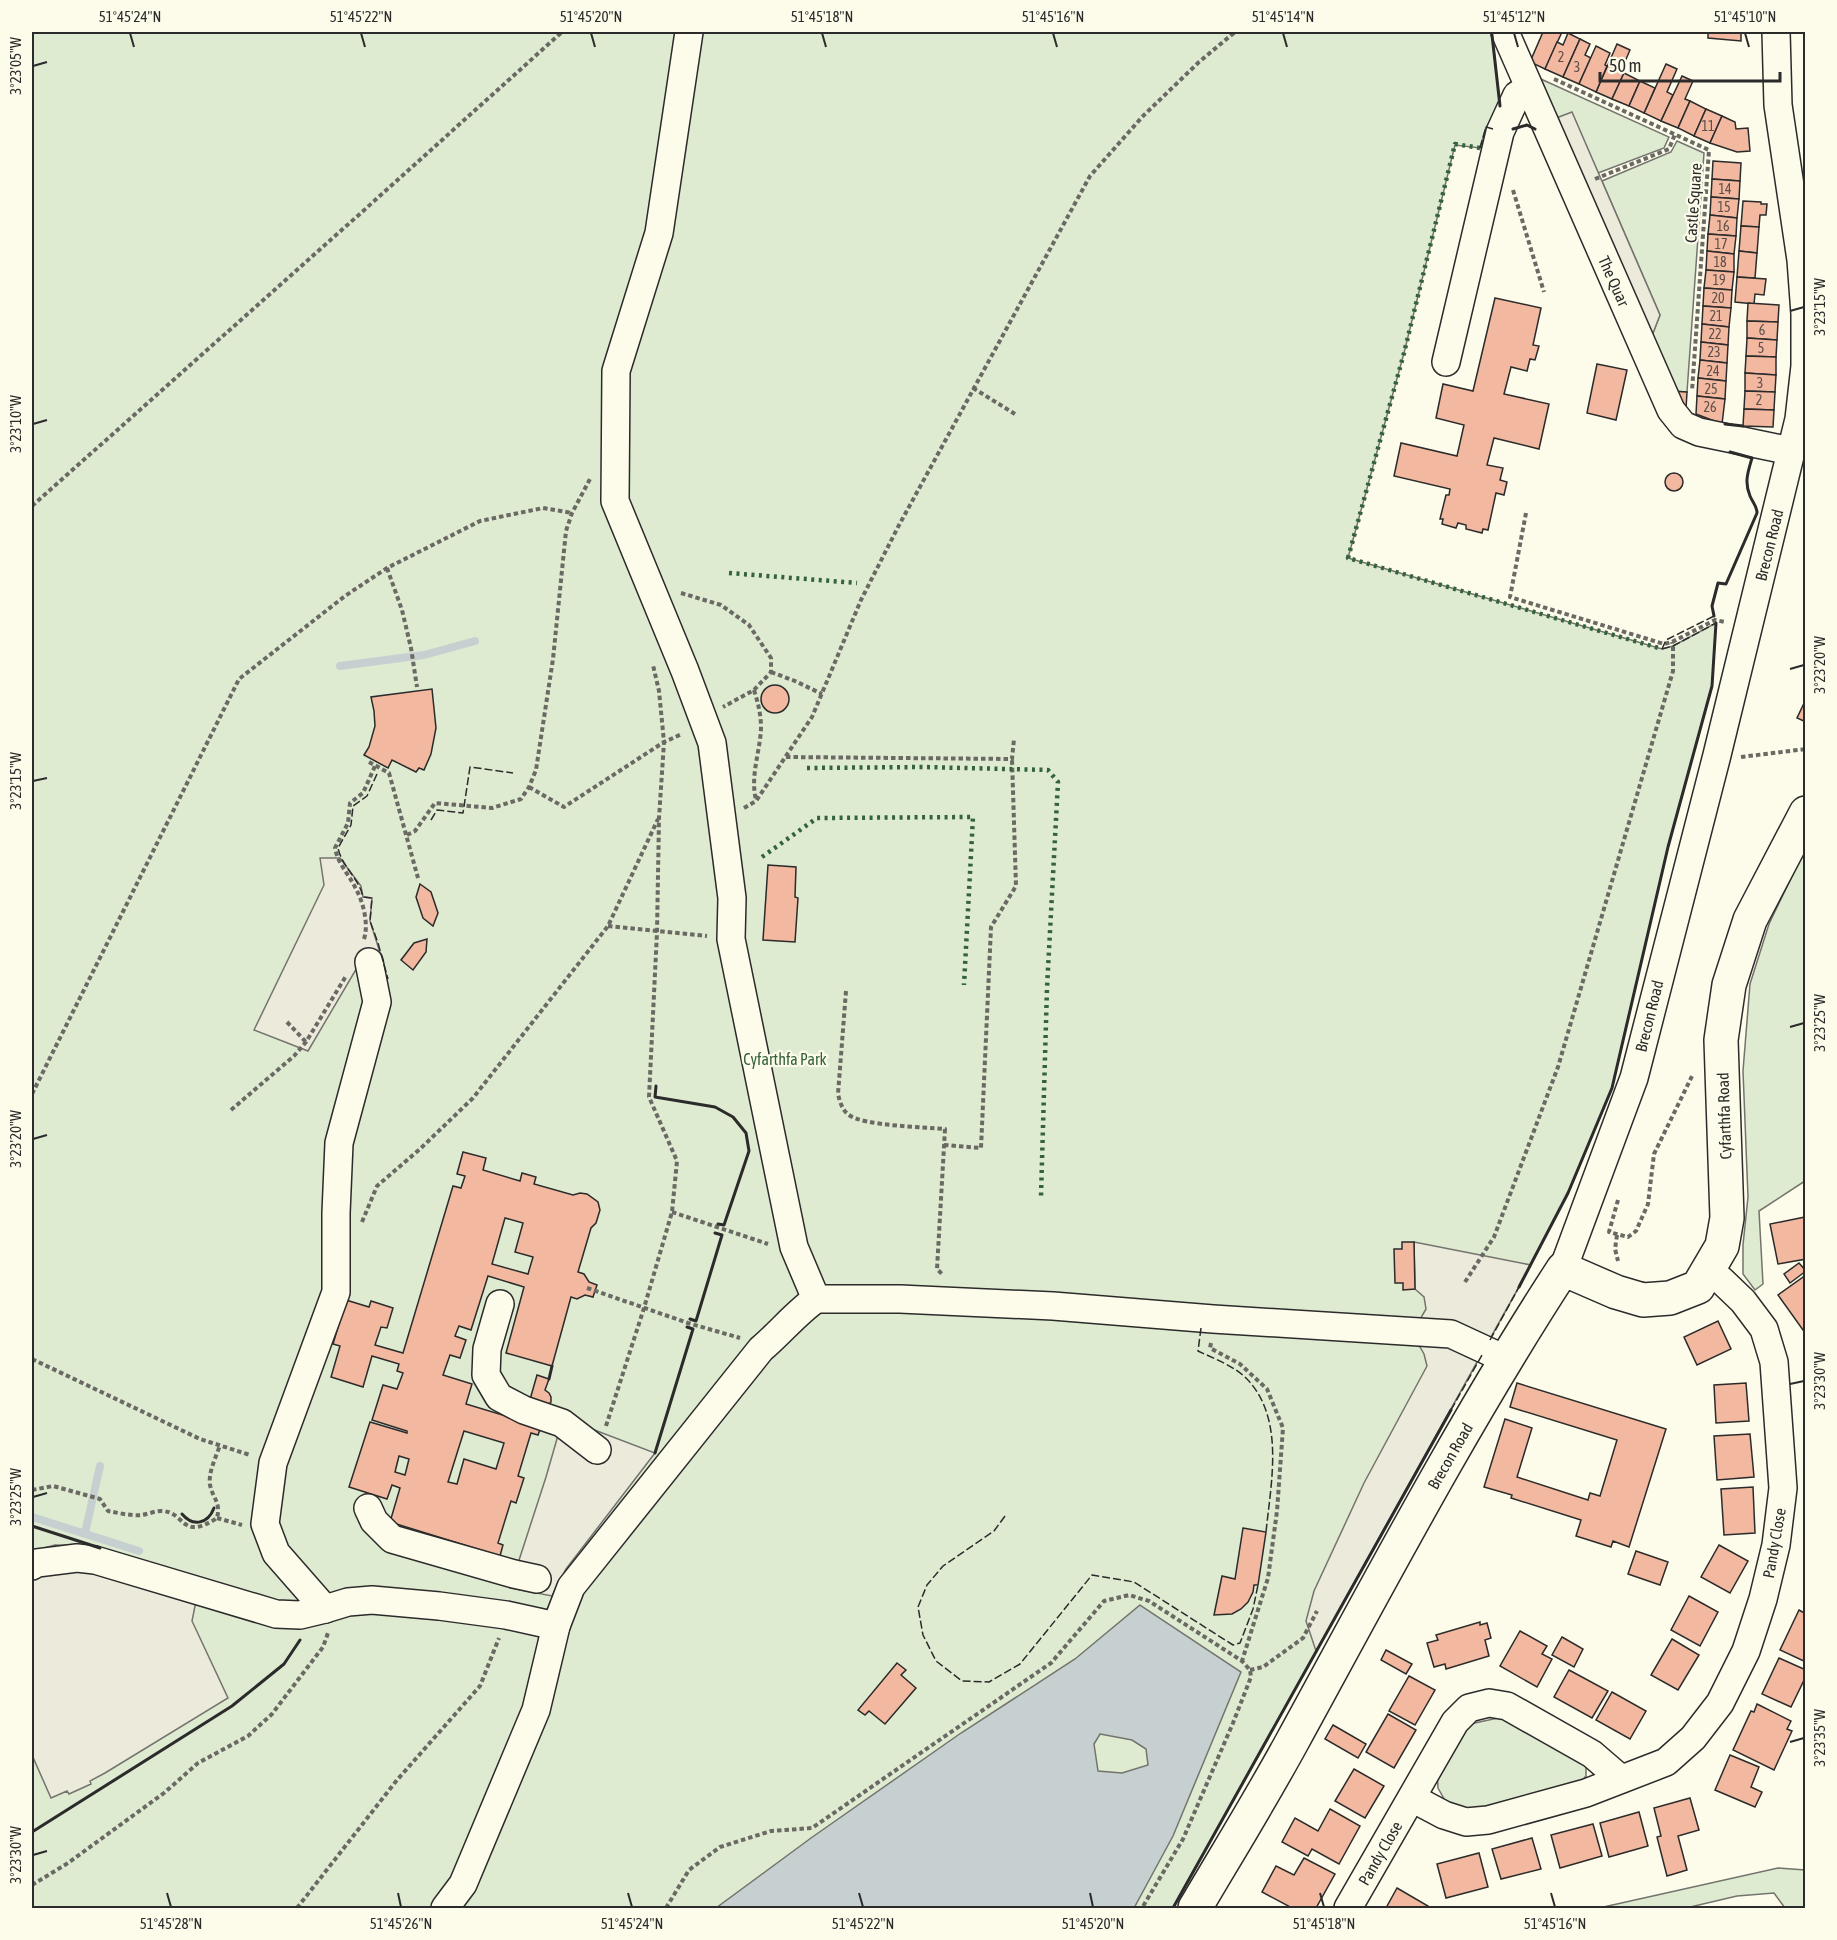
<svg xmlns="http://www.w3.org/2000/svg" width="1837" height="1940" viewBox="0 0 1837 1940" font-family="'Asap Condensed',sans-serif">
  <rect width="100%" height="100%" fill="#fdfbea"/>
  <g fill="#deebd1" stroke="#74746e" stroke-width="1.5">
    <path d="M32,32H1492L1500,106L1493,129L1486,127L1480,148L1455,145L1404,353L1348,558L1662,649L1673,646L1716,623L1712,686L1668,847L1612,1088L1568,1193L1519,1287L1173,1908H32Z"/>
    <path d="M1532,75L1669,137L1664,148L1598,173L1572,113L1551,120Z"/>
    <path d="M1677,141L1704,153L1687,392L1670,391L1648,346L1660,315L1602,181L1671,152Z"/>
    <path d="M1805,849V1181L1759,1211L1763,1284L1755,1290L1743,1274V1245L1748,1197L1743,1071L1750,984L1769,924Z"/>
    <path d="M1498,1718L1513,1721L1586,1764V1776L1580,1783L1481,1811L1447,1804L1438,1788L1437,1770L1470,1724Z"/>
    <path d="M1778,1868L1805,1870V1908H1785L1774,1893L1737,1896L1686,1908H1599Z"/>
  </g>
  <g fill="#eceadb" stroke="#74746e" stroke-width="1.5">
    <path d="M1572,112L1660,315L1648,346L1551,120Z"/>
    <path d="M320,858H340L361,886L363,897L372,898L370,921L382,959L358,966L308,1051L254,1030L324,885Z"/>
    <path d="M1414,1242L1531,1265L1316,1651L1306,1621L1314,1591L1364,1483L1427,1366L1424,1354L1420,1347L1413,1343L1419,1321L1426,1309L1424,1297L1415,1289Z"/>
    <path d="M563,1418L655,1453L566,1569L552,1596L510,1588L546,1477Z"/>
    <path d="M55,1545L94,1546L200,1581L192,1621L228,1698L105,1773L90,1781L91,1784L69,1794L67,1791L51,1798L32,1755V1551Z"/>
  </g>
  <path fill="#c7d0d0" stroke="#74746e" stroke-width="1.5" fill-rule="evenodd" d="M1140,1605L1241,1672L1173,1836L1134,1908H716L811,1838L961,1733L1075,1659ZM1100,1734L1132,1740L1146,1749L1148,1765L1122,1773L1098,1771L1094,1744Z"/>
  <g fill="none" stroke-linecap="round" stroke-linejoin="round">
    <g stroke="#c7d0d0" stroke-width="8">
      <path d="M340,666L424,655L475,641"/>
      <path d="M32,1517L139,1551"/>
      <path d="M85,1533L100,1466"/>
    </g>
  </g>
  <g fill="#f2b8a0" stroke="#2b2b2b" stroke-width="1.5" fill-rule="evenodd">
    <path d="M1543,32H1562L1545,69L1530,62Z"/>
    <path d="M1708,32H1741V41L1708,38Z"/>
    <path d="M1568,33L1580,39L1563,77L1545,69L1557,42L1563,45Z"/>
    <path d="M1580,39L1590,44L1585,55L1591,58L1579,84L1563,77Z"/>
    <path d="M1617,44L1630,50L1621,71L1624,72V73L1612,99L1596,92Z"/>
    <path d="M1596,46L1610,53L1605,65L1607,66L1596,92L1579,84Z"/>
    <path d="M1666,64L1677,69L1667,92L1673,95L1661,121L1644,113Z"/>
    <path d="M1624,73L1640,81L1629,106L1612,99Z"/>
    <path d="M1682,76L1693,81L1685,99L1690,101L1678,128L1661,121Z"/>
    <path d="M1640,81L1655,88L1644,113L1629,106Z"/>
    <path d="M1690,101L1706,109L1694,136L1678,128Z"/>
    <path d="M1706,109L1722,116L1710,143L1694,136Z"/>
    <path d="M1722,116L1735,122L1736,129L1748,128L1750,151L1737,152L1710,143Z"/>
    <path d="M1713,161L1741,163L1740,181L1712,179Z"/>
    <path d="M1712,179L1740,181L1739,199L1711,197Z"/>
    <path d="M1711,197L1739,199L1737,218L1710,215Z"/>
    <path d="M1743,201L1761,202V204H1767L1766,215H1760L1759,227L1741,226Z"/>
    <path d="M1710,215L1737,218L1736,236L1708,234Z"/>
    <path d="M1741,226L1759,227L1757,253L1739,251Z"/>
    <path d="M1708,234L1736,236L1734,254L1707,251Z"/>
    <path d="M1707,251L1734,254V272L1706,270Z"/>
    <path d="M1739,251L1757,253L1755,278L1737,277Z"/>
    <path d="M1706,270L1734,272L1732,290L1704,288Z"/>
    <path d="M1737,277L1766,279L1764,295L1755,294L1754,304L1735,302Z"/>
    <path d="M1704,288L1732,290L1731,308L1703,306Z"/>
    <path d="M1495,298L1541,308L1533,345L1539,346L1535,360L1530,359L1527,371L1511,367L1504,394L1549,404L1539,449L1494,438L1487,465L1503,468L1500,480L1507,482L1504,495L1496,493L1488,530L1483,529L1482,533L1466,529V525L1458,523L1456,528L1442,524L1443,519H1440L1446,495H1449L1450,489L1394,476L1401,443L1457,456L1464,425L1436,418L1443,384L1473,391Z"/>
    <path d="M1748,303L1779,305L1778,322L1747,321Z"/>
    <path d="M1703,306L1731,308L1729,327L1702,324Z"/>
    <path d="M1747,321L1778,322L1777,340L1747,338Z"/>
    <path d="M1702,324L1729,327L1728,345L1701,342Z"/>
    <path d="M1747,338L1777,340L1776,357L1746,356Z"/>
    <path d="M1701,342L1728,345L1727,363L1700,360Z"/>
    <path d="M1746,356L1776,357V375L1745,373Z"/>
    <path d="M1700,360L1727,363L1726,381L1698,378Z"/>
    <path d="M1597,364L1627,370L1616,420L1587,413Z"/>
    <path d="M1745,373L1776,375L1775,392L1745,391Z"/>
    <path d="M1698,378L1726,381L1725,399L1697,396Z"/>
    <path d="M1670,391L1687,392L1686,409Z"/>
    <path d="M1745,391L1775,392L1774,410L1744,409Z"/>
    <path d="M1697,396L1725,399L1722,424L1696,414Z"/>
    <path d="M1744,409L1774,410L1773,427L1743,426Z"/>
    <circle cx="1674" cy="482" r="9"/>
    <circle cx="775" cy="699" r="14"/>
    <path d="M432,689L436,728L431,754L424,770L419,768L416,772L392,760L388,768L364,755L369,747L375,726L374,711L371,697Z"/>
    <path d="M1806,699V722L1797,718Z"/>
    <path d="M768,865L796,867L795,897L798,898L795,942L763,940Z"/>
    <path d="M420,884L431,892L438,913L433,926L423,918L416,897Z"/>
    <path d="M427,939L426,952L413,970L401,960L414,943Z"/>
    <path d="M463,1152L486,1158L483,1170L520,1181L522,1173L536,1177L534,1184L573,1195L580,1193L587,1194L598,1202L600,1210L596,1223L591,1228L578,1272L584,1274L589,1282L597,1285L593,1297L585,1295L577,1299L571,1297L552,1366L506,1353L524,1287L488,1276L471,1330L459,1326L455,1336L466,1340L460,1358L450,1355L443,1375L472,1384L466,1404L529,1423L542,1424L538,1435L531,1433L518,1476L524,1478L516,1503L511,1501L498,1543L503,1545L500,1556L390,1522L400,1488L392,1485L387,1499L349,1487L370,1422L407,1433V1431L372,1420L383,1385L397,1389L403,1373L397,1371L399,1364L372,1356L363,1387L331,1377L340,1346L333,1344L346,1300L369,1307L371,1301L393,1308L387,1328L381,1327L375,1345L403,1353L453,1186L461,1188L465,1176L457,1174ZM505,1218L523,1223L515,1252L533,1257L528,1274L492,1264ZM464,1431L504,1443L496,1469L464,1459L457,1484L448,1482ZM399,1456L409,1459L405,1475L395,1472Z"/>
    <path d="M1805,1217L1806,1259L1778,1264L1770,1224Z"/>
    <path d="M1402,1242H1414L1415,1289L1403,1290V1283H1395L1394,1249H1402Z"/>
    <path d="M1799,1263L1806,1271L1790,1283L1784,1274Z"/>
    <path d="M1806,1275V1328L1803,1330L1778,1295Z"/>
    <path d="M1718,1321L1731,1349L1697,1365L1684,1337Z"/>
    <path d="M537,1375L549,1379L545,1390L549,1393L551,1397V1402L547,1406L529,1403Z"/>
    <path d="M1517,1383L1666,1429L1629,1547L1613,1541L1611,1547L1576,1536L1581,1520L1511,1498L1512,1495L1484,1487L1505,1419L1532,1428L1517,1477L1588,1500L1590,1493L1600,1496L1617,1440L1510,1407Z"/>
    <path d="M1746,1383L1749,1421L1716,1423L1714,1385Z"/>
    <path d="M1750,1434L1754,1477L1717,1480L1714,1436Z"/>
    <path d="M1753,1487L1755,1533L1724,1535L1721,1489Z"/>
    <path d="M1243,1528L1266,1532L1258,1585H1254L1253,1592L1248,1602L1241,1609L1232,1614L1214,1615L1222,1576L1235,1579Z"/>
    <path d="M1719,1545L1748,1561L1730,1593L1701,1577Z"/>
    <path d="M1636,1551L1668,1562L1660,1585L1628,1574Z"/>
    <path d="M1689,1596L1718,1612L1700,1646L1671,1630Z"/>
    <path d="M1799,1610L1806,1614V1662L1780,1650Z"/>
    <path d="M1480,1622V1625L1487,1623L1491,1638L1485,1640L1489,1656L1446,1669L1445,1664L1434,1667L1427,1643L1438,1640L1436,1635Z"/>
    <path d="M1520,1631L1547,1646L1542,1654L1552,1659L1537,1687L1500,1666Z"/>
    <path d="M1562,1637L1583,1649L1574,1667L1552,1655Z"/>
    <path d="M1672,1639L1699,1655L1678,1690L1651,1675Z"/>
    <path d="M1386,1650L1412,1664L1406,1674L1381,1660Z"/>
    <path d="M1779,1658L1806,1670V1676L1791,1707L1762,1694Z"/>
    <path d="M897,1663L906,1670L901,1675L916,1688L885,1724L869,1711L865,1715L858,1710Z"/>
    <path d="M1569,1670L1608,1691L1592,1718L1554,1697Z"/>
    <path d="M1409,1676L1435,1690L1415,1725L1389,1711Z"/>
    <path d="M1612,1692L1646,1711L1630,1739L1596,1720Z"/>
    <path d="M1757,1704L1791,1721L1787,1729L1792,1731L1774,1770L1733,1750L1751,1711L1754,1712Z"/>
    <path d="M1388,1714L1416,1730L1394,1768L1366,1752Z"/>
    <path d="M1333,1725L1366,1744L1358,1758L1325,1739Z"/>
    <path d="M1730,1755L1759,1767L1751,1787L1762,1792L1755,1807L1715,1790Z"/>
    <path d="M1354,1769L1384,1786L1365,1818L1335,1801Z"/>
    <path d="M1690,1798L1699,1830L1678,1836L1687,1870L1667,1876L1657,1837L1661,1836L1654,1808Z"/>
    <path d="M1330,1809L1360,1826L1339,1864L1312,1849L1308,1856L1282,1842L1295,1818L1318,1831Z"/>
    <path d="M1639,1812L1648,1846L1609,1857L1600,1823Z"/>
    <path d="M1593,1824L1602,1856L1560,1868L1551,1835Z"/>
    <path d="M1532,1838L1541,1869L1501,1879L1492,1849Z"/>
    <path d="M1479,1853L1488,1887L1446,1898L1437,1864Z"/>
    <path d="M1304,1858L1335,1874L1316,1908H1292L1262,1892L1276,1866L1294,1875Z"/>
    <path d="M1397,1888L1428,1906L1427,1908H1386Z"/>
  </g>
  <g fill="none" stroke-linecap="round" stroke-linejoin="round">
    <g stroke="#2b2b2b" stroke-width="30">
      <g id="minor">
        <path d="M689,32L659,233L616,371L615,501L685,671L712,743L732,898L731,939L794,1247L816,1299"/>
        <path d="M1505,32L1671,410L1683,425L1699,432L1791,451"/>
        <path d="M1446,362L1500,132L1517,95L1529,89"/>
        <path d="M1563,1269L1634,1078L1717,755L1799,419L1805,366V314L1801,260L1778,105L1776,32"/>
        <path d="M500,1304L487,1349L486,1375L499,1397L524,1410L562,1423L597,1450"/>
        <path d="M368,1508L374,1521L392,1539L514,1574L537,1579"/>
        <path d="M32,1566L37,1563L77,1558L95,1560L276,1614L300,1615L325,1609L348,1602L372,1600L439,1606L506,1615L556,1626"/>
        <path d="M325,1609L276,1553L265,1524L273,1463L336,1292V1213L339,1143L377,1002L369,962"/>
        <path d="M1412,1798L1444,1815L1466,1822L1488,1820L1586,1793L1666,1762L1693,1738L1720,1703L1746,1651L1763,1599L1776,1545L1783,1488L1774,1362L1764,1329L1743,1301L1721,1280L1708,1273"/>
        <path d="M445,1908L463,1884L536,1710L556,1626L571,1587L761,1349C780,1333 797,1312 816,1299H900L1053,1306L1213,1319L1451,1334L1505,1359"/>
        <path d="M1348,1908L1455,1722L1469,1708L1489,1703L1507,1706L1592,1754L1621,1779"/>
      </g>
    </g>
    <g stroke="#2b2b2b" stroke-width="36">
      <path id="major" d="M1195,1908C1228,1852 1262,1797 1293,1740C1380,1581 1464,1421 1563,1269L1616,1292L1643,1300L1670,1298L1698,1287L1722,1246L1727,1218L1721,1040L1729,985L1750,920L1806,813"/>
    </g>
    <g stroke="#6a6964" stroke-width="4" stroke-dasharray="4.5 3" stroke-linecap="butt">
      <path d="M1554,79L1709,150L1692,391"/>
      <path d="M1595,179L1669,149L1675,134"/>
      <path d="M1513,190L1544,292"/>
      <path d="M973,388L1015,414"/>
      <path d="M32,506L362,212L562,32"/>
      <path d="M1526,513L1510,597L1664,644L1672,642L1715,620L1725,622"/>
      <path d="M387,568L402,610L411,648L417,687"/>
      <path d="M681,593L721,605L749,625L771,658V672L754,690L723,707"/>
      <path d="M771,672L795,681L822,694"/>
      <path d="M754,690C758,703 761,714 761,728C760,753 750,775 756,800"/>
      <path d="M786,757L1012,759L1014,739"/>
      <path d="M1741,757L1806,749"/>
      <path d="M369,762L389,773L418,878"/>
      <path d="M529,787L564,807L664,742L682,734"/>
      <path d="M744,808L756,801L812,717L861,600L898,527L1090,176L1143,116L1199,62L1235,32"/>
      <path d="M407,835L415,831L435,803L492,808L521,799L529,787L536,770L553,659L566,531L572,513L590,479"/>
      <path d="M608,926L707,936"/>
      <path d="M364,939C369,924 363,901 355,887C348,873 338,864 335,848L348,823L350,803L363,793L375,766"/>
      <path d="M846,991L838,1094C840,1102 842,1110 849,1115C864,1126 924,1127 945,1129L937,1269L943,1275"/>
      <path d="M287,1022L306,1042"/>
      <path d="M32,1094L239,679L345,596L387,568L480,521L543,508L572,513"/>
      <path d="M231,1110L294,1056L306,1042L346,976"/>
      <path d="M944,1145L981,1148L991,927L1016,886L1012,759"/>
      <path d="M1618,1200L1609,1232L1628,1237L1636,1231L1648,1204L1654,1154L1693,1074"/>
      <path d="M672,1212L768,1244"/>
      <path d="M362,1222L377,1186L420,1149L473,1098L608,926L658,819"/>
      <path d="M1617,1235L1615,1249L1618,1261"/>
      <path d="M1465,1282L1494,1237L1558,1067L1673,671V646L1672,642"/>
      <path d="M587,1288L688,1323L740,1338"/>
      <path d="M1211,1343L1210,1348L1240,1364L1267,1389L1283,1428L1277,1511L1268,1578L1242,1661"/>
      <path d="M32,1359L200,1439L250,1455"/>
      <path d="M606,1426L644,1308L672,1212L677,1161L649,1097L657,932L659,818L664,742L659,691L653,665"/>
      <path d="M32,1490L53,1486L100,1499L108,1511C119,1513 131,1516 142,1515C148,1514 155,1511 161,1511C186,1511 180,1542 217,1518C221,1502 213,1499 210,1485C208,1473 216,1457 220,1445"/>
      <path d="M217,1518L242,1525"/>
      <path d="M1250,1670L1263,1667L1303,1638L1317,1611"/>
      <path d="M32,1885L68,1863L164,1793L198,1763L248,1736L272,1714L323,1647L328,1633"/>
      <path d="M297,1908L397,1780L480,1686L499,1638"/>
      <path d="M666,1908L689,1870L720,1847L771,1831L812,1828L1051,1663L1104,1601L1129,1595L1149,1601L1242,1661L1250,1670L1251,1677L1233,1723L1183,1839L1142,1908"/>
    </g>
    <use href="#minor" stroke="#fdfbea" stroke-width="27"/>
    <use href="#major" stroke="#fdfbea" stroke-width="33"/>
    <g stroke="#34623c" stroke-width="4.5" stroke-dasharray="3 4.5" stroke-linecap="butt">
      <path d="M1480,148L1455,144L1404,353L1348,558L1662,649"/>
      <path d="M729,573L857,583"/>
      <path d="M807,768L922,767L1048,770L1058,782L1047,988L1041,1196"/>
      <path d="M762,857L817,818L973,817L964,985"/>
    </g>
    <g stroke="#2b2b2b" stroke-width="1.5" stroke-dasharray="8 3" stroke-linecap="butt">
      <path d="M1480,148L1486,127L1493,129"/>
      <path d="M1662,649L1666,640L1714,616"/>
      <path d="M1662,649L1673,646L1716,623"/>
      <path d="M377,774L367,796L353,806L351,825L338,848C342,867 359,878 363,897L372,898L370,921L378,943L388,979"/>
      <path d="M431,820L437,810L463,813L470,767L513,773"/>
      <path d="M1201,1328L1198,1351C1215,1359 1234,1366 1247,1379C1285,1419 1271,1482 1266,1532"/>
      <path d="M1490,1340L1519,1287"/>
      <path d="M1451,1410L1482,1355"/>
      <path d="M1005,1516L994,1531L943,1566L927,1585L918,1607L923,1635L936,1661L962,1681L989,1682L1020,1664L1092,1575L1134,1582L1233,1645L1240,1643L1253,1609L1258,1585"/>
    </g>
    <g stroke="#2b2b2b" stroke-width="3">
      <path d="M1492,35L1500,106"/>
      <path d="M1513,129L1527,125L1535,129"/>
      <path d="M1725,424L1743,426"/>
      <path d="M1714,616L1712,606L1718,583L1726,584L1757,513C1757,506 1753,503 1750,496C1744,482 1748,472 1752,458L1730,452"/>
      <path d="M656,1086L655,1097L715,1107L733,1117L746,1133L749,1151L724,1225L718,1224"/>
      <path d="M1519,1287L1568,1193L1612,1088L1668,847L1712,686L1716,623"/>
      <path d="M690,1319L696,1321L722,1235L715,1233"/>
      <path d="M549,1379L552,1366"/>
      <path d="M655,1453L693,1329L687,1327"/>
      <path d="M182,1514C193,1527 208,1524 214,1508"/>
      <path d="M32,1526L100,1548"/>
      <path d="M32,1832L232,1706L284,1664L300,1640"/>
      <path d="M1173,1908L1451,1410"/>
    </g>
  </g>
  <path fill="none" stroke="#2b2b2b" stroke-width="2" d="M130,33L134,47M361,33L365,47M591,33L595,47M822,33L826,47M1053,33L1057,47M1283,33L1287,47M1514,33L1518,47M1745,33L1749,47M33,66L47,62M1790,311L1804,307M33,424L47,420M1790,669L1804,665M33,781L47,778M1790,1027L1804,1023M33,1139L47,1135M1790,1384L1804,1381M33,1497L47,1493M1790,1742L1804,1738M33,1855L47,1851M167,1893L171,1907M398,1893L401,1907M628,1893L632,1907M859,1893L863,1907M1090,1893L1093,1907M1320,1893L1324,1907M1551,1893L1555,1907"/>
  <g text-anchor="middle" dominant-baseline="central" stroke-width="4.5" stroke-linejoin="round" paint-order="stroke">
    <g font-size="14" fill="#5d4e48">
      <text x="1561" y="57">2</text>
      <text x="1577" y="67">3</text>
      <text x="1708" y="126">11</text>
      <text x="1725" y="189">14</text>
      <text x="1724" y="207">15</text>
      <text x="1723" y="226">16</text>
      <text x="1721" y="244">17</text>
      <text x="1720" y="262">18</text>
      <text x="1719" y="280">19</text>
      <text x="1718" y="298">20</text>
      <text x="1716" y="316">21</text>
      <text x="1762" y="330">6</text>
      <text x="1715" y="334">22</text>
      <text x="1761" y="348">5</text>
      <text x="1714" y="352">23</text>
      <text x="1713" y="371">24</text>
      <text x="1760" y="383">3</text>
      <text x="1711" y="389">25</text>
      <text x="1759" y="400">2</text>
      <text x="1710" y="407">26</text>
    </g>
    <g font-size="16" fill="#2b2b2b" stroke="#fdfbea">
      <text transform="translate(1693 203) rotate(-86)">Castle Square</text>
      <text transform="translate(1614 281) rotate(66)">The Quar</text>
      <text transform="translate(1769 545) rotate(-76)">Brecon Road</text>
      <text transform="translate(1649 1016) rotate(-76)">Brecon Road</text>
      <text transform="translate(1724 1116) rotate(-92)">Cyfarthfa Road</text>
      <text transform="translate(1450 1456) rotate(-60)">Brecon Road</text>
      <text transform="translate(1774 1543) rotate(-80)">Pandy Close</text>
      <text transform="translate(1380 1853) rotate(-60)">Pandy Close</text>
    </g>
    <g font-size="16" fill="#34623c" stroke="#fdfbea">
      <text x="785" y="1059">Cyfarthfa Park</text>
    </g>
  </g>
  <rect width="1837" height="1940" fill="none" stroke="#fdfbea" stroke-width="66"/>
  <path d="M1600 72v9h180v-9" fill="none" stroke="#2b2b2b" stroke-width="3"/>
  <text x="1609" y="72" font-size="18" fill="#2b2b2b" stroke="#fdfbea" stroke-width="4.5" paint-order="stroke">50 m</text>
  <rect x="33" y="33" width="1771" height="1874" fill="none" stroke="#2b2b2b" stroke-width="2"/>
  <g font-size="15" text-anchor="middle" fill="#2b2b2b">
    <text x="130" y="22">51°45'24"N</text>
    <text x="361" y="22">51°45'22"N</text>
    <text x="591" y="22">51°45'20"N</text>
    <text x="822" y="22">51°45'18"N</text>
    <text x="1053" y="22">51°45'16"N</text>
    <text x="1283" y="22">51°45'14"N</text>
    <text x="1514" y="22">51°45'12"N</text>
    <text x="1745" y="22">51°45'10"N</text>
    <text transform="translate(16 66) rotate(-90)" y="5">3°23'05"W</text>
    <text transform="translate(1820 307) rotate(-90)" y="5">3°23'15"W</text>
    <text transform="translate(16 424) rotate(-90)" y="5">3°23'10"W</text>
    <text transform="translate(1820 665) rotate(-90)" y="5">3°23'20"W</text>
    <text transform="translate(16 781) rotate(-90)" y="5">3°23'15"W</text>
    <text transform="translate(1820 1023) rotate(-90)" y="5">3°23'25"W</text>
    <text transform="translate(16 1139) rotate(-90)" y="5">3°23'20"W</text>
    <text transform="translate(1820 1381) rotate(-90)" y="5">3°23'30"W</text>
    <text transform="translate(16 1497) rotate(-90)" y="5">3°23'25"W</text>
    <text transform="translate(1820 1738) rotate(-90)" y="5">3°23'35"W</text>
    <text transform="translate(16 1855) rotate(-90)" y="5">3°23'30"W</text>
    <text x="171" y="1929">51°45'28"N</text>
    <text x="401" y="1929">51°45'26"N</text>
    <text x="632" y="1929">51°45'24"N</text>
    <text x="863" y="1929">51°45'22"N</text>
    <text x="1093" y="1929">51°45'20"N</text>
    <text x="1324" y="1929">51°45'18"N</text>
    <text x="1555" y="1929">51°45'16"N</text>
  </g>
</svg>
